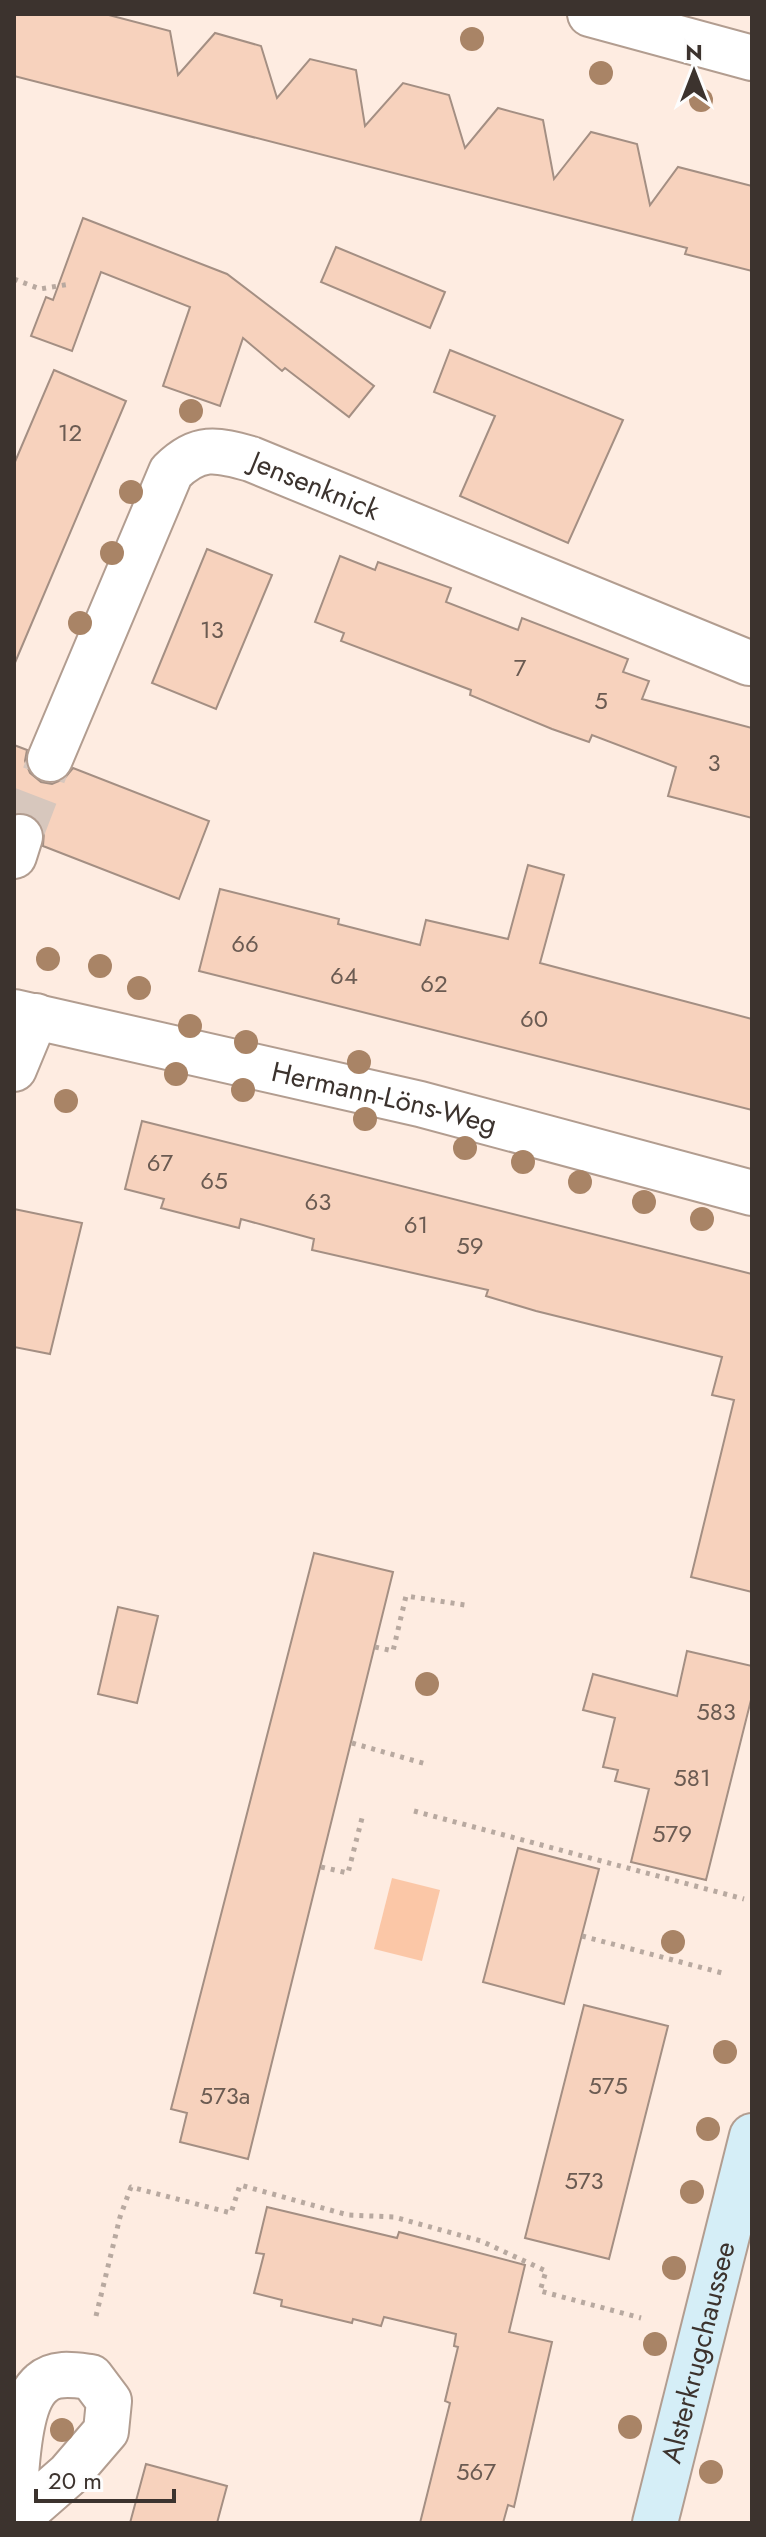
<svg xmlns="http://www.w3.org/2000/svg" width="766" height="2537" viewBox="0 0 766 2537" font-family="Jost,sans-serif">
  <rect width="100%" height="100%" fill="#feece1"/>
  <path fill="#fbc7a7" d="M392,1878L440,1890L422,1961L374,1949Z"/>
  <g fill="#f7d2bd" stroke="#a48f83" stroke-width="2">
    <path d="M14,14H105L170,31L178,75L215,33L261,46L277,98L310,59L356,70L365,126L403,83L449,95L465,148L498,108L543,120L554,179L591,132L637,144L650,205L678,167L752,186V271L685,254L687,248L14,76Z"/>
    <path d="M83,218L227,274L374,386L349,417L285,368L282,371L243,338L220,406L163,386L190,307L101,272L72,351L31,336L46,297L53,300Z"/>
    <path d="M336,247L445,292L430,328L321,282Z"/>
    <path d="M450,350L623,420L568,543L460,496L495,416L434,392Z"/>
    <path d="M54,370L126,401L14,665V464Z"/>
    <path d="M207,549L272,575L216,709L152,683Z"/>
    <path d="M340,556L375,570L378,562L451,588L446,602L518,630L522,618L628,659L623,672L649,681L642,699L752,728V818L668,796L676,767L592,735L589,742L552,729L470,695L471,690L341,641L344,633L315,622Z"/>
    <path d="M14,745L27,750L25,761L30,773L41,782L52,784L64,779L73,768L209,821L179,899L43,846L44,832L39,821L27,813H14Z"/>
    <path d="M528,865L564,875L540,963L752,1019V1110L199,971L220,889L339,919L338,924L420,945L426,920L508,939Z"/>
    <path d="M142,1121L752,1274V1592L691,1577L734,1400L712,1395L722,1357L536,1311L486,1296L488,1290L312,1250L314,1239L241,1219L239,1228L161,1208L164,1199L125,1189Z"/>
    <path d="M14,1209L82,1223L50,1354L14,1347Z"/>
    <path d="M314,1553L393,1572L248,2159L180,2142L187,2113L171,2109Z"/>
    <path d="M118,1607L158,1616L137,1703L98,1694Z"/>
    <path d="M687,1651L752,1666V1696L706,1880L631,1862L649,1789L615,1781L618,1770L603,1767L615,1718L583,1710L593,1674L677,1696Z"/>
    <path d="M518,1848L599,1869L564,2004L483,1982Z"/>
    <path d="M584,2005L668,2026L609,2259L525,2238Z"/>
    <path d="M267,2207L397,2238L399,2232L525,2265L509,2332L552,2342L514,2507L508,2505L503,2523H420L450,2403L445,2401L458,2347L454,2346L456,2334L384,2317L381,2326L353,2319L352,2323L281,2306L282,2300L254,2293L264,2254L256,2253Z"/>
    <path d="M146,2464L227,2486L217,2523H130Z"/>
  </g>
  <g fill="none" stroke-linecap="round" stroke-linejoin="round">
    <path stroke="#d7c7bd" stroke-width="44" stroke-dasharray="44 22" stroke-linecap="butt" d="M20,837L50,759"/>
    <g stroke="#b29d90" stroke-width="48">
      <g id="street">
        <path d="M590,14L752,58"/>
        <path id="s1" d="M50,759L171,472C198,445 216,449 251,459L749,663"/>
        <path d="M14,856L20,837"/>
        <path id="s2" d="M14,1012L420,1104L752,1193"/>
        <path d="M14,1069L36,1016"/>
        <path d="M14,2511C16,2479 16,2404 42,2383C55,2371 75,2375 91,2377L109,2401L106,2431L69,2474L14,2522"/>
      </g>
    </g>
    <g stroke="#b29d90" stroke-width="48">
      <g id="secondary">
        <path id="s3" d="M655,2523L752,2136"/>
      </g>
    </g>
    <g stroke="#b8a9a0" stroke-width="5" stroke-dasharray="4 6" stroke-linecap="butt">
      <path d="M14,279L40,289L70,284"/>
      <path d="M375,1647L393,1651L406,1596L465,1605"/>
      <path d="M352,1743L426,1764"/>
      <path d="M414,1811L744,1899"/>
      <path d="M321,1867L348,1873L362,1818"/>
      <path d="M582,1936L726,1974"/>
      <path d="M96,2316L120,2217L131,2187L231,2213L240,2185L348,2215L394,2217L481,2241L546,2271L540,2291L641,2318"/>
    </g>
    <use href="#street" stroke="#fff" stroke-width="44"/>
    <use href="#secondary" stroke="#d5eef7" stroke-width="44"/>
  </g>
  <g fill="#a98466">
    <circle cx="472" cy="39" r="12"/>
    <circle cx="601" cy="73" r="12"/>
    <circle cx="701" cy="100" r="12"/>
    <circle cx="191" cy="411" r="12"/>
    <circle cx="131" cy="492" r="12"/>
    <circle cx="112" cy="553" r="12"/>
    <circle cx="80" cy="623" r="12"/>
    <circle cx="48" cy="959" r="12"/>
    <circle cx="100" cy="966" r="12"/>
    <circle cx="139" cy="988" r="12"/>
    <circle cx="190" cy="1026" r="12"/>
    <circle cx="246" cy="1042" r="12"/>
    <circle cx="359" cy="1062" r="12"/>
    <circle cx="176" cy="1074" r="12"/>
    <circle cx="243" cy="1090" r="12"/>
    <circle cx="66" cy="1101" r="12"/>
    <circle cx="365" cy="1119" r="12"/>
    <circle cx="465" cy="1148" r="12"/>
    <circle cx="523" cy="1162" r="12"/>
    <circle cx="580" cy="1182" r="12"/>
    <circle cx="644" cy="1202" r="12"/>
    <circle cx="702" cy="1219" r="12"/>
    <circle cx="427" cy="1684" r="12"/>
    <circle cx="673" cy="1942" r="12"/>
    <circle cx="725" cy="2052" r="12"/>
    <circle cx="708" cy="2129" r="12"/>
    <circle cx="692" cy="2192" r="12"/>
    <circle cx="674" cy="2268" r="12"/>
    <circle cx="655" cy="2344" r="12"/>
    <circle cx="630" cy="2427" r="12"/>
    <circle cx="62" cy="2430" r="12"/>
    <circle cx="711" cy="2472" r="12"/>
  </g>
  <g text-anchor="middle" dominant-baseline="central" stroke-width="8" stroke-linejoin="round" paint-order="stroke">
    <g font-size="24" fill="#6b5b52">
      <text x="70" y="432">12</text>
      <text x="212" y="629">13</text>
      <text x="520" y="667">7</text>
      <text x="601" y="700">5</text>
      <text x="714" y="762">3</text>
      <text x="245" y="943">66</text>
      <text x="344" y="975">64</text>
      <text x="434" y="983">62</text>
      <text x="534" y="1018">60</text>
      <text x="160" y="1162">67</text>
      <text x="214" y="1180">65</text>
      <text x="318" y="1201">63</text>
      <text x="416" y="1224">61</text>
      <text x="470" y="1245">59</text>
      <text x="716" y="1711">583</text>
      <text x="692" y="1777">581</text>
      <text x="672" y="1833">579</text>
      <text x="608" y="2085">575</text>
      <text x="225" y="2095">573a</text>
      <text x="584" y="2180">573</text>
      <text x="476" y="2471">567</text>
    </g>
    <g font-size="28" fill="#3c332e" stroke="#fdfdfd">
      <text stroke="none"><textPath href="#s1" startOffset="468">Jensenknick</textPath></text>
      <text stroke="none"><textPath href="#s2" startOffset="380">Hermann-Löns-Weg</textPath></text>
      <text stroke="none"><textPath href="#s3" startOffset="176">Alsterkrugchaussee</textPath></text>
    </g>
  </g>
  <rect width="766" height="2537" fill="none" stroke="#3c332e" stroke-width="32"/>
  <g transform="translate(694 72)" stroke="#fdfdfd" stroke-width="6" paint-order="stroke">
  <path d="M0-6L14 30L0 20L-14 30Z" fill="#3c332e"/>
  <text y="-12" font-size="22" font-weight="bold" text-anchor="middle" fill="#3c332e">N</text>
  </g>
  <path d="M36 2489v12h138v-12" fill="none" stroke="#3c332e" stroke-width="4"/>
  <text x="48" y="2489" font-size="24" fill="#3c332e" stroke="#fdfdfd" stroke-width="6" paint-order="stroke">20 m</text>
</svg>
